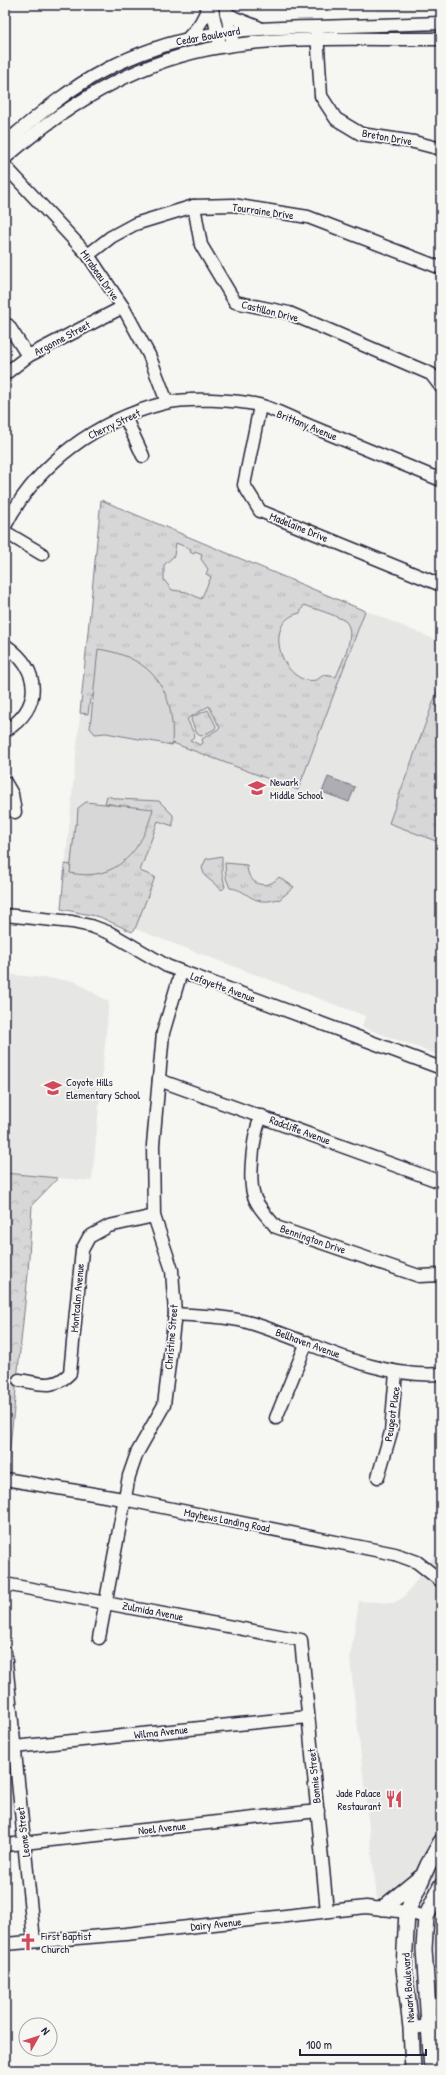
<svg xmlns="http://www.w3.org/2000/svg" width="446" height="2075" viewBox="0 0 446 2075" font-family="'Patrick Hand',sans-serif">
  <defs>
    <pattern id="grass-tufts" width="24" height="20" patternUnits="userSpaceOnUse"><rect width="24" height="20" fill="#d7d7d7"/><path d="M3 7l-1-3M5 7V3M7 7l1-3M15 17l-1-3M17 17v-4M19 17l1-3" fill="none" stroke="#b8b8b9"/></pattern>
    <pattern id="park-crowns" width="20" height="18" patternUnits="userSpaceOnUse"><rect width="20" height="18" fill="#d7d7d7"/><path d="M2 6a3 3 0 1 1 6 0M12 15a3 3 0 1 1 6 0" fill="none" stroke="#b8b8b9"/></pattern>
  </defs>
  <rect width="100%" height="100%" fill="#f6f6f2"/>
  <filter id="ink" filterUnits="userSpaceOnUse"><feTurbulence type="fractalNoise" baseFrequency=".025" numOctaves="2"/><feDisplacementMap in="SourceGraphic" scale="8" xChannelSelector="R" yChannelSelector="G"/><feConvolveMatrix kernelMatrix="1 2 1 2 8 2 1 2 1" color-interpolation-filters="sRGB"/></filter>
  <g filter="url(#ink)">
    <g fill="#e6e6e4">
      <path d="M375,5H441V11L376,12Z"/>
      <path d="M101,500L441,642V1056L362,1027L365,1016L135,929L132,932L100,917L61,909Z"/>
      <path d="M5,974L74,981L109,1002L92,1181L5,1173Z"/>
      <path d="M435,1555L441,1559V1908H439L412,1883L377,1899L350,1659L359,1601L394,1603L404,1597Z"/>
    </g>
    <g fill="url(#grass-tufts)" stroke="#7c7c89" fill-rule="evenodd">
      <path d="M101,500L365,611L298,790L173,743L172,745L93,695L90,699L88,714L80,713ZM176,543L191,549L190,552L194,554L195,551L202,554L201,559L208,569L206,574L211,577L201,599L187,592L172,590L164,580V565L174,556ZM304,605C315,609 336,615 345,621C358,632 341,664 336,677L324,675C321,676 319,679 316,680C283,687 260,621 300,613ZM209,706L220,728L202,739L203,743L200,745L190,740L195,736L187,719Z"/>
      <path d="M441,681V843L389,823Z"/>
      <path d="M208,710L216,726L215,729L201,736L197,734L191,720L192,717Z"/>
      <path d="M107,796L118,799L159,801L173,815V826L158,821L140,871L155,877L135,929L132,932L100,917L61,909L65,864L71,865L74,838L116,805L105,803Z"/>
      <path d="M222,856V873L225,887L222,890L205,876L202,868L206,859Z"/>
      <path d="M225,863L247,865C247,885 267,891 279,877L294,887L279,900L278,899C250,907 250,890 230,888L226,878Z"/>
    </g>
    <path fill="url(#park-crowns)" stroke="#7c7c89" d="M5,1173L58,1178L32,1205L28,1274L8,1466H5Z"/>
    <g fill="#d7d7d7" stroke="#7c7c89">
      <path d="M98,649C153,657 176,691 172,745L106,733L95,734L90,728Z"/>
      <path d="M86,802L153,809C143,849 117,883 70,873L75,824H77L78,808Z"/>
    </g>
    <path fill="#adadb3" stroke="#757583" d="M328,777L355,787L349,802L322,792Z"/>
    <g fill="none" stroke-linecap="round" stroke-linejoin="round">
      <g stroke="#22223b" stroke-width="15">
        <g id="minor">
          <path d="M211,5L219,40"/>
          <path d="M225,5L232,39"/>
          <path d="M226,13L235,18L258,27"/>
          <path d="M317,32L321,96L336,119L361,134L414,142L441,149"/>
          <path d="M189,37C198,27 205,19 208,5"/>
          <path d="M5,143C36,117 69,88 105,70C175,33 239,28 317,27C358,26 400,24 441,23"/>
          <path d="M5,158C67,104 138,60 220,47C292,35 368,40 441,39"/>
          <path d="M5,166L88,255L123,307L149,355L167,402"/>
          <path d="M194,206L201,245L235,302L289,313L431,374L441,387"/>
          <path d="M88,255L111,237L135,224L194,206L233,205L308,217L441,268"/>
          <path d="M8,325L28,356"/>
          <path d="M5,374L28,356L123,307"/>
          <path d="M260,406L244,485L260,511L441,585"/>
          <path d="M125,417L143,456"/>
          <path d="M5,526C37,463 97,420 165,403C188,397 236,400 259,405C277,410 297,421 315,428C357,445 399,463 441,480"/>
          <path d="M5,532L42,554"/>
          <path d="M5,645C41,670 43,707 5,731"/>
          <path d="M5,782L12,794L15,812"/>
          <path d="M5,915L72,922L91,926L110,933L167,966L441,1068"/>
          <path d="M159,1080L441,1182"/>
          <path d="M262,1116C253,1131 249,1176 253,1193C256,1206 268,1217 276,1227L419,1276L441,1275"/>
          <path d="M175,1314C201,1316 229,1316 254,1324C315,1343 375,1379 441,1374"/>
          <path d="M19,1380C40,1383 54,1390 70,1373L82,1250L89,1237L109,1226L154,1216"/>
          <path d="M276,1418L307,1342"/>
          <path d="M378,1477L391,1432L396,1372"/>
          <path d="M5,1479L123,1499L395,1554L417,1562L441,1581"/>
          <path d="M5,1584L301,1640L327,1911"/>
          <path d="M99,1638L129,1476L137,1453L164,1405L175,1314L172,1270L154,1216L153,1145L163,1033L181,972"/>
          <path d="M5,1652L34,1941"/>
          <path d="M14,1747L308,1717"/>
          <path d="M5,1845L318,1811"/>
          <path d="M5,1944L126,1934L366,1907L407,1912L426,1917"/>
          <path d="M411,2028L441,2025"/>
        </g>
      </g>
      <g stroke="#22223b" stroke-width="18">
        <g id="major">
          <path d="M383,1908L420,1878"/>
          <path d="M413,2070L411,2028L404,1968L407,1912L428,1865L441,1842"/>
          <path d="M432,2070L424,1949L426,1917L441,1886"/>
        </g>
      </g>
      <use href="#minor" stroke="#f6f6f2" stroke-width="12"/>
      <use href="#major" stroke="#f6f6f2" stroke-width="15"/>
    </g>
  </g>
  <defs>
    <g id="school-bare" transform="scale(1.38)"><path d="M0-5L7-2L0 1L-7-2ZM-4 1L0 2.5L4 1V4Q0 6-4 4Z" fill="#d1495b" stroke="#f6f6f2" stroke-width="2.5" paint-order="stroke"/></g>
    <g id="restaurant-bare" transform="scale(1.38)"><path d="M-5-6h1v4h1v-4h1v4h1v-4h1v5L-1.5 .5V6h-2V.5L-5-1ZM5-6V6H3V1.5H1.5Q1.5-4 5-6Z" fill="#d1495b" stroke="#f6f6f2" stroke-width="2.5" paint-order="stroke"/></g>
    <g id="church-bare" transform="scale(1.38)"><path d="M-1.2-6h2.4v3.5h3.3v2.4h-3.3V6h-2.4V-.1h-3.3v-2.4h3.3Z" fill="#d1495b" stroke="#f6f6f2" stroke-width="2.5" paint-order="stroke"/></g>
  </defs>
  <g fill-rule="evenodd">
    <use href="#school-bare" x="257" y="788"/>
    <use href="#school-bare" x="53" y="1088"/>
    <use href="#restaurant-bare" x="394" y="1799"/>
    <use href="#church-bare" x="28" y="1942"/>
  </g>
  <g text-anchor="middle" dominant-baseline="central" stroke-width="3.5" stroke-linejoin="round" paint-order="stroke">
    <g font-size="11" fill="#22223b" stroke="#f6f6f2">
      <text transform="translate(208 36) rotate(-10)">Cedar Boulevard</text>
      <text transform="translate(387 137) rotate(10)">Breton Drive</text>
      <text transform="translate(263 211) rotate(8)">Tourraine Drive</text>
      <text transform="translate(100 275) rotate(55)">Mirabeau Drive</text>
      <text transform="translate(270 311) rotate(14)">Castillon Drive</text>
      <text transform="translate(62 338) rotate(-28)">Argonne Street</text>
      <text transform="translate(114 424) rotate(-25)">Cherry Street</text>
      <text transform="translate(307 425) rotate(22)">Brittany Avenue</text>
      <text transform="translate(299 527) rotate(22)">Madelaine Drive</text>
      <text transform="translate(223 987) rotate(20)">Lafayette Avenue</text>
      <text transform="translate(300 1130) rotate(20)">Radcliffe Avenue</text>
      <text transform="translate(313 1239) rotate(19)">Bennington Drive</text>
      <text transform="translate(77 1298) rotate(-85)">Montcalm Avenue</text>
      <text transform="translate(171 1337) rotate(-85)">Christine Street</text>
      <text transform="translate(308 1343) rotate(20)">Bellhaven Avenue</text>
      <text transform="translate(392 1414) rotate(-82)">Peugeot Place</text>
      <text transform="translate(227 1520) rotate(11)">Mayhews Landing Road</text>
      <text transform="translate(153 1611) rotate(11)">Zulmida Avenue</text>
      <text transform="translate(161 1732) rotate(-6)">Wilma Avenue</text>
      <text transform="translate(314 1776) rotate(-96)">Bonnie Street</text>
      <text transform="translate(162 1828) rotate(-6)">Noel Avenue</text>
      <text transform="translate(23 1832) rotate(-97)">Leone Street</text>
      <text transform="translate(216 1924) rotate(-6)">Dairy Avenue</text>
      <text transform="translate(408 1988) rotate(-94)">Newark Boulevard</text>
    </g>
    <g font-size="11" fill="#22223b" stroke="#f6f6f2" text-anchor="start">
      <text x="270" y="782">Newark<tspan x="270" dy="13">Middle School</tspan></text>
      <text x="66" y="1082">Coyote Hills<tspan x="66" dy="13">Elementary School</tspan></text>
      <text x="381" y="1793" text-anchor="end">Jade Palace<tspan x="381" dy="13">Restaurant</tspan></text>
      <text x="41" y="1936">First Baptist<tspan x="41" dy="13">Church</tspan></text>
    </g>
  </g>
  <rect width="446" height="2075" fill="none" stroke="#f6f6f2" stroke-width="20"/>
  <rect x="10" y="10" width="426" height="2055" fill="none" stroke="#22223b" stroke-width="1.5" filter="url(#ink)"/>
  <g transform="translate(38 2037) rotate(51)"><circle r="19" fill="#f6f6f2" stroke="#a1a1a9"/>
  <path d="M0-3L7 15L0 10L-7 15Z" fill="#d1495b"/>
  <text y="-6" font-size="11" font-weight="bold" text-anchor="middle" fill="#22223b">N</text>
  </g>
  <path d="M300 2049v6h126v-6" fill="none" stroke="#22223b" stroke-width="2"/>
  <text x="306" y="2049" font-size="12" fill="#22223b" stroke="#f6f6f2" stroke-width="3" paint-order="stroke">100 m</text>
</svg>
